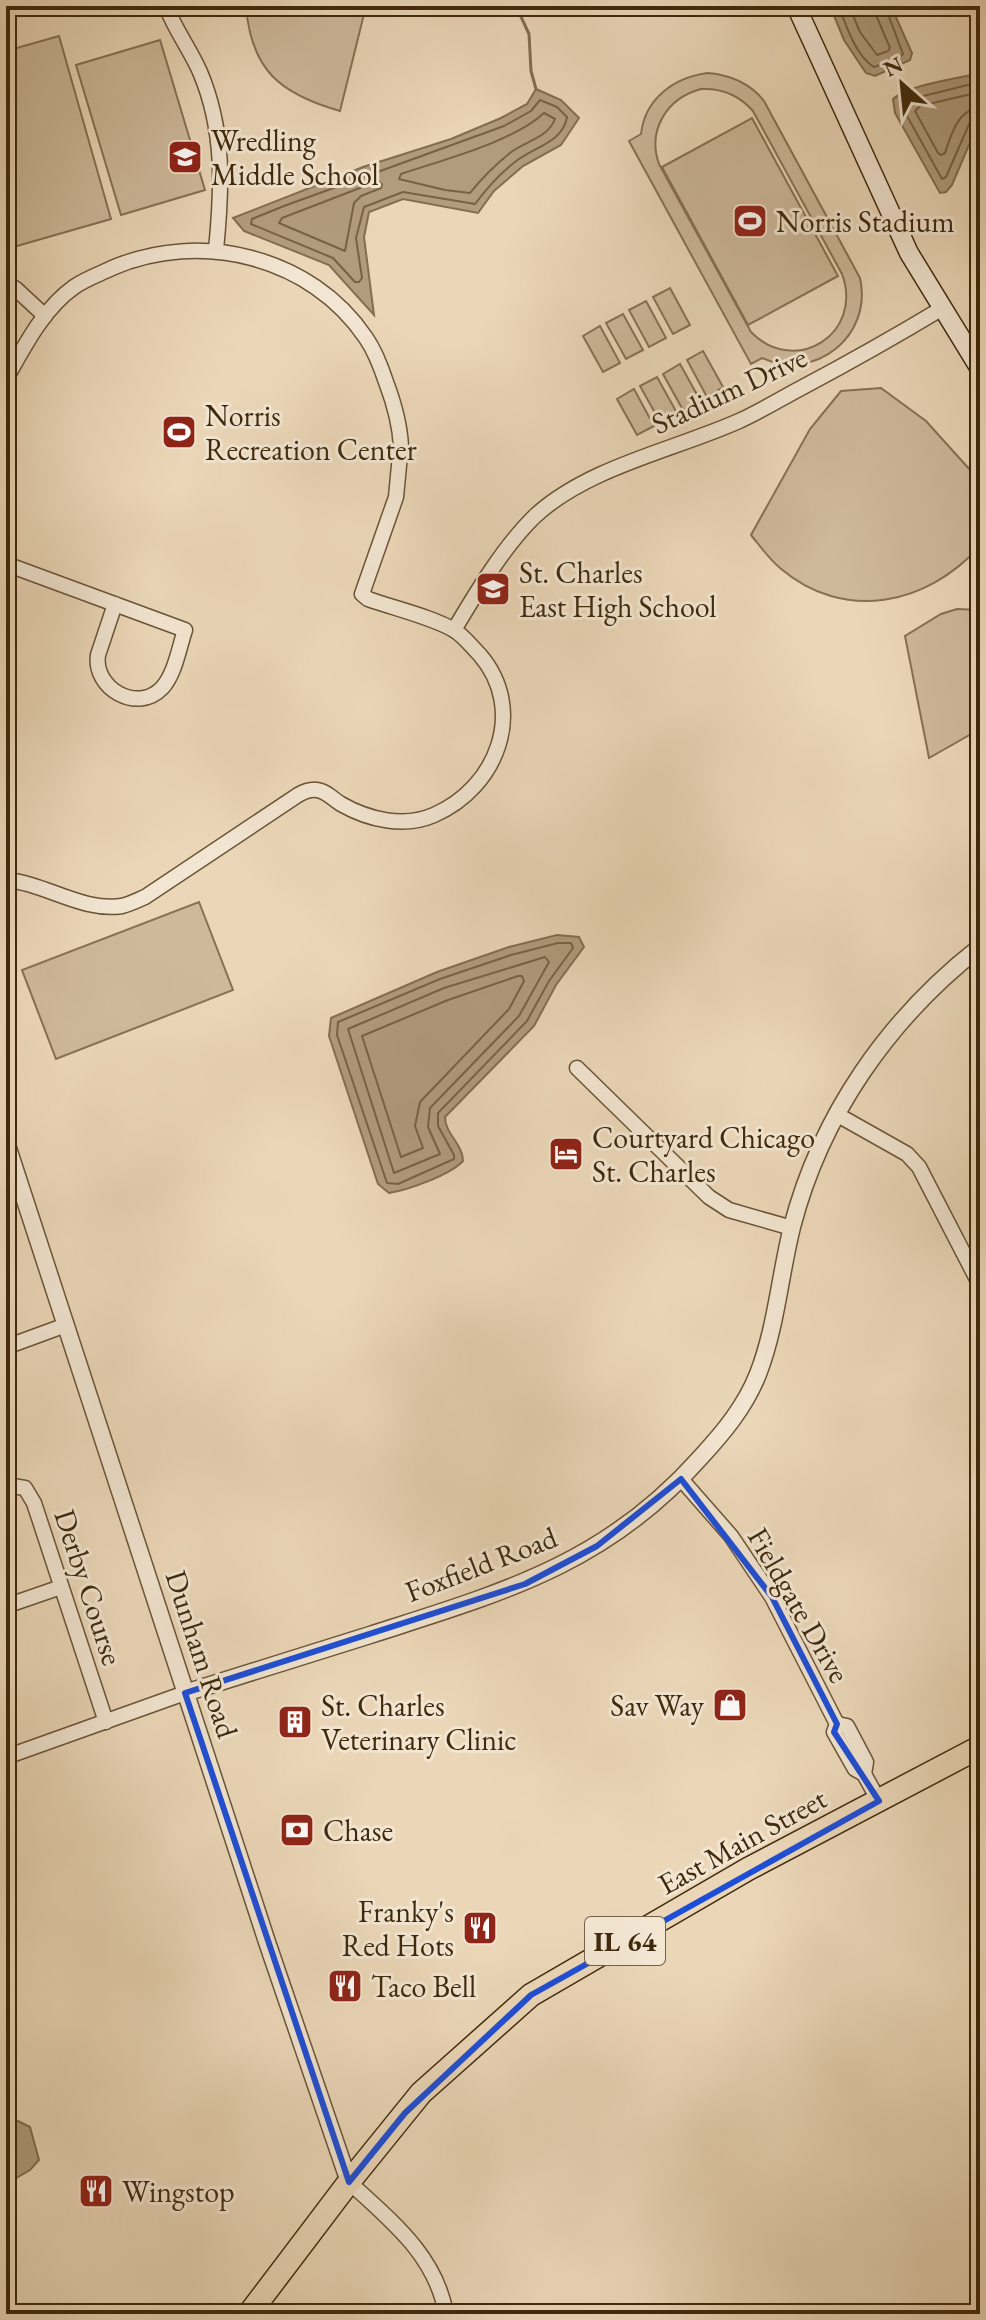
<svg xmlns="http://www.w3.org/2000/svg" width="986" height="2320" viewBox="0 0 986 2320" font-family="'EB Garamond',serif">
  <rect width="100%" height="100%" fill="#ebd7b8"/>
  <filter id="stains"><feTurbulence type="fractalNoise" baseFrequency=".0025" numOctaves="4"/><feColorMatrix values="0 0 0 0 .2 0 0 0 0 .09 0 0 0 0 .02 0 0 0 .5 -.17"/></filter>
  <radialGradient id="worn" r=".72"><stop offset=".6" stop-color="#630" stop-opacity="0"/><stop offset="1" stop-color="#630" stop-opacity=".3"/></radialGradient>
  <g fill="#ceb99b" stroke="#867154" stroke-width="2" fill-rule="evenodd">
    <path d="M246,6H366L340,111C281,94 251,71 246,6Z"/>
    <path d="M59,36L111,219L10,248L6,235V51Z"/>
    <path d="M160,40L205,190L121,215L76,65Z"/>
    <path d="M708,73C731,75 750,83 764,101L860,278C873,336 815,382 762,358L751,364L629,141L641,134C645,98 675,77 708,73ZM701,89C721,88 739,95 753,111L842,274C864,334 795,377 751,332L659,164C647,130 667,98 701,89Z"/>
    <path d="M752,118L838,276L748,325L662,167Z"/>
    <path d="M670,288L690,325L673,334L653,297Z"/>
    <path d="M646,301L666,338L649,347L629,310Z"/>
    <path d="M623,314L643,350L626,359L606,323Z"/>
    <path d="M600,326L620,363L603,372L583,336Z"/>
    <path d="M703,351L723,387L707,397L687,360Z"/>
    <path d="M680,364L700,400L683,410L663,374Z"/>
    <path d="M657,377L677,413L660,422L640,386Z"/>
    <path d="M881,388L926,421L980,481V546C927,605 844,623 780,568C769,559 760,546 751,535L810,429L841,391Z"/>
    <path d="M634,389L654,426L637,435L617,399Z"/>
    <path d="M957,609L980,610V729L929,758L905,636L941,614Z"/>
    <path d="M199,902L233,990L56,1059L22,970Z"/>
  </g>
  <g fill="#b19c7e" stroke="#836e50" stroke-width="2">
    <path d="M830,6H891L912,53L910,60L875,76L866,73L844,40Z"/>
    <path d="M980,73V119L952,185L946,192L940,193L895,113L893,99C910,84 957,79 980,73Z"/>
    <path d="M536,89L561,100L579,118L561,145L523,166L494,191L478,213L403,199L369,212L364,237L374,315L329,265L244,231L233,218L363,167L451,139L501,118L527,104Z"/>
    <path d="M557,935L579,937L584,947L556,985L534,1026L445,1117C445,1134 463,1144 463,1161C450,1175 408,1190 389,1193L378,1184L329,1036L331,1018L437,972L509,947Z"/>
    <path d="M18,2121L30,2127L39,2160L30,2170L6,2184V2128Z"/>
  </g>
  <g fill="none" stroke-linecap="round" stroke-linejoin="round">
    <g stroke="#786245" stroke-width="2">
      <path d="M839,6C846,26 856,56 874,67L899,58L903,54L885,6"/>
      <path d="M849,6L860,32L877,55L888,51L890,48L876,15L875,6"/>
      <path d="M980,82L903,101L901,105L942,179L946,177L970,122L980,118"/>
      <path d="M980,92L920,106L915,111L938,153L941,155L945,153C951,135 958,109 980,108"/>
      <path d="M540,100L557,107L567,117C563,143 533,147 515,162C499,174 487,188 475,204L403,192L364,207L356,238L362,278L359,282H355L333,258L251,224L252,219L284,206L504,126L531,111Z"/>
      <path d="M544,113L555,119C548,138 525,141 510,153C495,165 482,178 470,193L445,190L399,179L401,174C442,160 513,142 544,113Z"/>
      <path d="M378,181L382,184L381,188L361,196L354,203L345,251L279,223L282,218Z"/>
      <path d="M558,943H571L573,948L549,981L527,1021L438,1113V1126L454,1155V1159L398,1184L387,1183L337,1035L338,1022L440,979L511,955Z"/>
      <path d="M545,957L549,962L519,1016L430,1108L428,1127L440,1154L394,1173L348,1029L444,988Z"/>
      <path d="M518,976H522L524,981L509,1009L420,1102L415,1126L423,1148L401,1157L362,1036L448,1000Z"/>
    </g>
    <path stroke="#836e50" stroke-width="3" d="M516,6L529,34L531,71L536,89"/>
    <g stroke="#6a5437" stroke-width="17">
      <g id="minor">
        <path d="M166,6C175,30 190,49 200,72C225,131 222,189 216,250"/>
        <path d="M6,283L16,289L45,316"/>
        <path d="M6,379C24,347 43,309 74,287C85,279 100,274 112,268C200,230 311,256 366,338C375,351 381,367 386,382C394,403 400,424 401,447"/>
        <path d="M6,564L185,630C179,648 175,674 162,688C137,714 93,688 98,655L115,604"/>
        <path d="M454,630C476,593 504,546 535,516C588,467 674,450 739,421C761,411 782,398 803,387C850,362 896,336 941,309"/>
        <path d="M6,880C45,883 82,912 122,906C130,904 138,900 145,897L298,795C305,791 313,788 321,791C328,793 334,800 341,804C369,820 404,828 434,815C497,788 527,710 480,655C472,647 464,636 454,630C432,617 393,608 368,599L362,594L396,497L400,455"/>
        <path d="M577,1068L709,1197L729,1210L792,1228"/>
        <path d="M836,1114L907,1154L919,1167L980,1285"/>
        <path d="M6,1347L66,1325"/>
        <path d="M681,1479L731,1536L772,1597L837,1724L834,1732L855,1769L864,1774L879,1801"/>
        <path d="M6,1485L25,1488L34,1503L106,1722"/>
        <path d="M6,1606L61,1587"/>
        <path d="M837,1724L847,1726L866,1762L864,1774"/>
        <path d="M6,1757L185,1693"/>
        <path d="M349,2182C390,2220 436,2255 446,2314"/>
      </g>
    </g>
    <g stroke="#6a5437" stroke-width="19">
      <g id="tertiary">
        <path d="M6,1142L267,1942L349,2182"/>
        <path d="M185,1693C247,1674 308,1654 370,1635C500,1593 605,1565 700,1458C723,1433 745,1407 758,1374C776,1328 780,1275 792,1227C821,1115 889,1018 980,947"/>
      </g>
    </g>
    <g stroke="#3f290c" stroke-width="21">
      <path id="secondary" d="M796,6L909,253L980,369"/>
    </g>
    <g stroke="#3f290c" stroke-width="25">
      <path id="primary" d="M249,2314L349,2182L421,2093L531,1995L748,1869L980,1747"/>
    </g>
    <use href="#minor" stroke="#f2e5d1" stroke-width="14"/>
    <use href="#tertiary" stroke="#f2e5d1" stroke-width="16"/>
    <use href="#secondary" stroke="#f2e5d1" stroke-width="18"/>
    <use href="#primary" stroke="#ebd7b8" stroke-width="22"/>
  </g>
  <path fill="none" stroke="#1d4ed8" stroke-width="6" stroke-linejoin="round" d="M681,1479L772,1597L837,1724L834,1732L879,1801L531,1995L405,2113L349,2182L185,1693L525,1584L597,1546Z"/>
  <defs>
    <g id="school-square" transform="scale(1.8)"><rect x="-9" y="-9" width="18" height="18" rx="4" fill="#8f2418" stroke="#f2e5d1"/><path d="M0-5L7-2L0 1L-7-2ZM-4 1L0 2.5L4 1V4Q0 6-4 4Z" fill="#fff"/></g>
    <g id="stadium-square" transform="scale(1.8)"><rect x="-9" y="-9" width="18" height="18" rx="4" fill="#8f2418" stroke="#f2e5d1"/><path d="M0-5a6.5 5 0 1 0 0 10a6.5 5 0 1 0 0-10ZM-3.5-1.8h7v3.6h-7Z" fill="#fff"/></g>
    <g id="hotel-square" transform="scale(1.8)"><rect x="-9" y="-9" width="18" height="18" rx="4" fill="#8f2418" stroke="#f2e5d1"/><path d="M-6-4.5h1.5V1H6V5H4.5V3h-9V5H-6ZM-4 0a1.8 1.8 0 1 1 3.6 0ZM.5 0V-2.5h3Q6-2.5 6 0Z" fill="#fff"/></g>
    <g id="shop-square" transform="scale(1.8)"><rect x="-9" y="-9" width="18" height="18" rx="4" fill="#8f2418" stroke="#f2e5d1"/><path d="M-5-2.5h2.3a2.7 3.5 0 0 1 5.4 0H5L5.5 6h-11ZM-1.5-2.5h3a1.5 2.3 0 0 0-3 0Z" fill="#fff"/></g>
    <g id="building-square" transform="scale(1.8)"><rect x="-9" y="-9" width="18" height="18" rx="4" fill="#8f2418" stroke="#f2e5d1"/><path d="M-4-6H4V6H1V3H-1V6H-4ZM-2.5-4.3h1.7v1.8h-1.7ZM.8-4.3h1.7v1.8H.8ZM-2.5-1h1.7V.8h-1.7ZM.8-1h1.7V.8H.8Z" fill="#fff"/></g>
    <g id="bank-square" transform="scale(1.8)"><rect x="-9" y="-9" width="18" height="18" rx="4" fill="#8f2418" stroke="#f2e5d1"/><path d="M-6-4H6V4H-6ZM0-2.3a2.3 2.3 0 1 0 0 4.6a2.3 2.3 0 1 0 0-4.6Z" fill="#fff"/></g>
    <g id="restaurant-square" transform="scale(1.8)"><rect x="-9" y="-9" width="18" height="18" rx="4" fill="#8f2418" stroke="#f2e5d1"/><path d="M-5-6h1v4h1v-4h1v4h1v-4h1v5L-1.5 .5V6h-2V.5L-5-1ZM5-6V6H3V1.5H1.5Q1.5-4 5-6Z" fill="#fff"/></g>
  </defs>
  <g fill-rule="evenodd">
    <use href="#school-square" x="185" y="157"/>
    <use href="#stadium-square" x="750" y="221"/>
    <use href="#stadium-square" x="179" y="432"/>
    <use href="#school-square" x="493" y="589"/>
    <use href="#hotel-square" x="566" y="1154"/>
    <use href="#shop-square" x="730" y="1705"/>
    <use href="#building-square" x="295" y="1722"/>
    <use href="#bank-square" x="297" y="1830"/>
    <use href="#restaurant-square" x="480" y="1928"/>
    <use href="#restaurant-square" x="345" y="1986"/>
    <use href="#restaurant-square" x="96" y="2191"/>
  </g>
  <g text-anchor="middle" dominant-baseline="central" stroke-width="6" stroke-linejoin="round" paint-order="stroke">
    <rect fill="#f2e5d1" stroke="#756147" stroke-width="2" x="585" y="1917" width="80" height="48" rx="6"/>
    <g font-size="28" font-weight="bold" fill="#3f290c">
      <text x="625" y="1941">IL 64</text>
    </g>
    <g font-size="30" fill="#3f290c" stroke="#f2e5d1" text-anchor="start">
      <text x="211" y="140">Wredling<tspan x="211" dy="34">Middle School</tspan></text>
      <text x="776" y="221">Norris Stadium</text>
      <text x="205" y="415">Norris<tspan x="205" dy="34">Recreation Center</tspan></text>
      <text x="519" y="572">St. Charles<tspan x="519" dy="34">East High School</tspan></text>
      <text x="592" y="1137">Courtyard Chicago<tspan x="592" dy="34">St. Charles</tspan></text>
      <text x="321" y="1705">St. Charles<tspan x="321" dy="34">Veterinary Clinic</tspan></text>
      <text x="704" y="1705" text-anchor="end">Sav Way</text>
      <text x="323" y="1830">Chase</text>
      <text x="454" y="1911" text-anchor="end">Franky's<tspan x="454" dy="34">Red Hots</tspan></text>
      <text x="371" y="1986">Taco Bell</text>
      <text x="122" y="2191">Wingstop</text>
    </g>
    <g font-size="30" fill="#3f290c" stroke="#f2e5d1">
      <text transform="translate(729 390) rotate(-25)">Stadium Drive</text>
      <text transform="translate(481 1564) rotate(-21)">Foxfield Road</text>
      <text transform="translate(89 1587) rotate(72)">Derby Course</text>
      <text transform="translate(799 1605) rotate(60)">Fieldgate Drive</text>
      <text transform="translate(202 1654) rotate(72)">Dunham Road</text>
      <text transform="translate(742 1841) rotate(-29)">East Main Street</text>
    </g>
  </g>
  <rect width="986" height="2320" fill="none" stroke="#ebd7b8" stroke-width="32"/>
  <rect x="8" y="8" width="970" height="2304" fill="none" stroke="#3f290c" stroke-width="4"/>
  <rect x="16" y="16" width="954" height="2288" fill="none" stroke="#3f290c" stroke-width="2"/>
  <g transform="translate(902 84) rotate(333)" stroke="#f2e5d1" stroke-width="6" paint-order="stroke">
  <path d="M0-6L14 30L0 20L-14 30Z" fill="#3f290c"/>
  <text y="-12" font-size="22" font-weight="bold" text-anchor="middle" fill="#3f290c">N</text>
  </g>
  <rect width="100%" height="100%" filter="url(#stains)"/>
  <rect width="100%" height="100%" fill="url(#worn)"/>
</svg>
